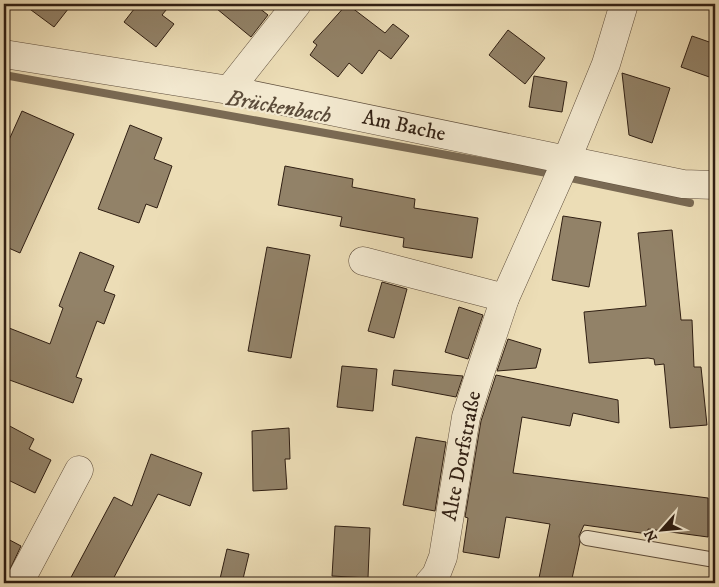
<svg xmlns="http://www.w3.org/2000/svg" width="719" height="587" viewBox="0 0 719 587" font-family="'IM FELL DW Pica',serif">
  <rect width="100%" height="100%" fill="#ecddb6"/>
  <filter id="stains"><feTurbulence type="fractalNoise" baseFrequency=".004" numOctaves="4"/><feColorMatrix values="0 0 0 0 .2 0 0 0 0 .09 0 0 0 0 .02 0 0 0 .5 -.17"/></filter>
  <radialGradient id="worn" r=".72"><stop offset=".6" stop-color="#630" stop-opacity="0"/><stop offset="1" stop-color="#630" stop-opacity=".3"/></radialGradient>
  <g fill="none" stroke-linecap="round" stroke-linejoin="round">
    <g stroke="#7a6a54" stroke-width="8">
      <path d="M4,75L547,173"/>
      <path d="M566,177L690,203"/>
    </g>
  </g>
  <g fill="#928268" stroke="#301f13">
    <path d="M23,4H72L54,27Z"/>
    <path d="M138,4H171L162,15L174,24L156,47L124,22Z"/>
    <path d="M211,4H254L268,15L251,37Z"/>
    <path d="M347,4L385,33L393,24L409,36L391,59L379,50L362,74L349,63L338,77L310,55L317,45L313,42Z"/>
    <path d="M508,30L545,58L525,84L489,55Z"/>
    <path d="M692,36L715,44V79L681,67Z"/>
    <path d="M622,73L670,88L652,143L629,135Z"/>
    <path d="M534,76L567,82L562,112L529,107Z"/>
    <path d="M22,111L74,134L20,253L4,246V151Z"/>
    <path d="M130,125L162,138L154,159L172,166L157,208L146,204L139,223L98,209Z"/>
    <path d="M285,166L353,179L352,187L415,199L414,208L478,218L472,258L403,247L404,238L340,226L342,217L278,205Z"/>
    <path d="M563,216L601,222L589,287L552,280Z"/>
    <path d="M672,230L681,320H692L694,367H701L707,425L670,428L664,364L655,365L654,359L648,358L589,363L584,312L646,306L638,233Z"/>
    <path d="M267,247L310,255L291,358L248,351Z"/>
    <path d="M80,252L114,266L104,291L115,295L104,324L97,321L76,377L82,379L73,403L4,378V326L50,344L63,308L59,306Z"/>
    <path d="M382,282L407,289L394,338L368,331Z"/>
    <path d="M459,307L483,315L468,359L445,352Z"/>
    <path d="M508,339L541,349L536,368L497,371Z"/>
    <path d="M342,366L377,369L373,411L337,407Z"/>
    <path d="M394,370L463,376L456,397L392,385Z"/>
    <path d="M496,375L618,400L619,423L573,413L570,426L522,417L513,473L708,498V537L648,529V534L584,525L579,536L580,542L571,583H538L550,524L506,517L499,558L463,552L468,518L465,517L481,421Z"/>
    <path d="M4,423L34,439L29,449L51,460L35,493L4,478Z"/>
    <path d="M289,428L290,459H285L287,489L253,491L252,431Z"/>
    <path d="M416,437L446,442L435,511L403,505Z"/>
    <path d="M151,454L202,473L190,506L158,494L111,583H68L114,497L132,506Z"/>
    <path d="M335,526L370,528L368,578L332,576Z"/>
    <path d="M4,537L21,546L4,582Z"/>
    <path d="M227,549L249,554L242,583H219Z"/>
  </g>
  <g fill="none" stroke-linecap="round" stroke-linejoin="round">
    <g stroke="#5f4e3c" stroke-width="16">
      <path id="lane" d="M587,538L715,560"/>
    </g>
    <g stroke="#5f4e3c" stroke-width="29">
      <g id="street">
        <path d="M4,54L229,90L683,184L715,185"/>
        <path d="M229,90L297,4"/>
        <path d="M363,261L505,298"/>
        <path d="M19,583L79,470"/>
        <path d="M429,583L436,575L443,557L466,417L479,376L505,298L567,159L606,64L624,4"/>
      </g>
    </g>
    <use href="#lane" stroke="#f3e9d0" stroke-width="14"/>
    <use href="#street" stroke="#f3e9d0" stroke-width="28"/>
  </g>
  <g text-anchor="middle" dominant-baseline="central" stroke-width="4.5" stroke-linejoin="round" paint-order="stroke">
    <g font-size="21" fill="#301f13" stroke="#f3e9d0">
      <text transform="translate(404 126) rotate(12)">Am Bache</text>
      <text transform="translate(462 456) rotate(-79)">Alte Dorfstraße</text>
    </g>
    <g font-size="22" font-style="italic" fill="#5b4b39" stroke="#f3e9d0">
      <text transform="translate(279 107) rotate(10)">Brückenbach</text>
    </g>
  </g>
  <rect width="719" height="587" fill="none" stroke="#ecddb6" stroke-width="20"/>
  <rect x="5" y="5" width="709" height="577" fill="none" stroke="#301f13" stroke-width="2.5"/>
  <rect x="10" y="10" width="699" height="567" fill="none" stroke="#301f13"/>
  <g transform="translate(662 530) rotate(243)" stroke="#f3e9d0" stroke-width="4" paint-order="stroke">
  <path d="M0-4L9 19L0 12L-9 19Z" fill="#301f13"/>
  <text y="-8" font-size="14" font-weight="bold" text-anchor="middle" fill="#301f13">N</text>
  </g>
  <rect width="100%" height="100%" filter="url(#stains)"/>
  <rect width="100%" height="100%" fill="url(#worn)"/>
</svg>
